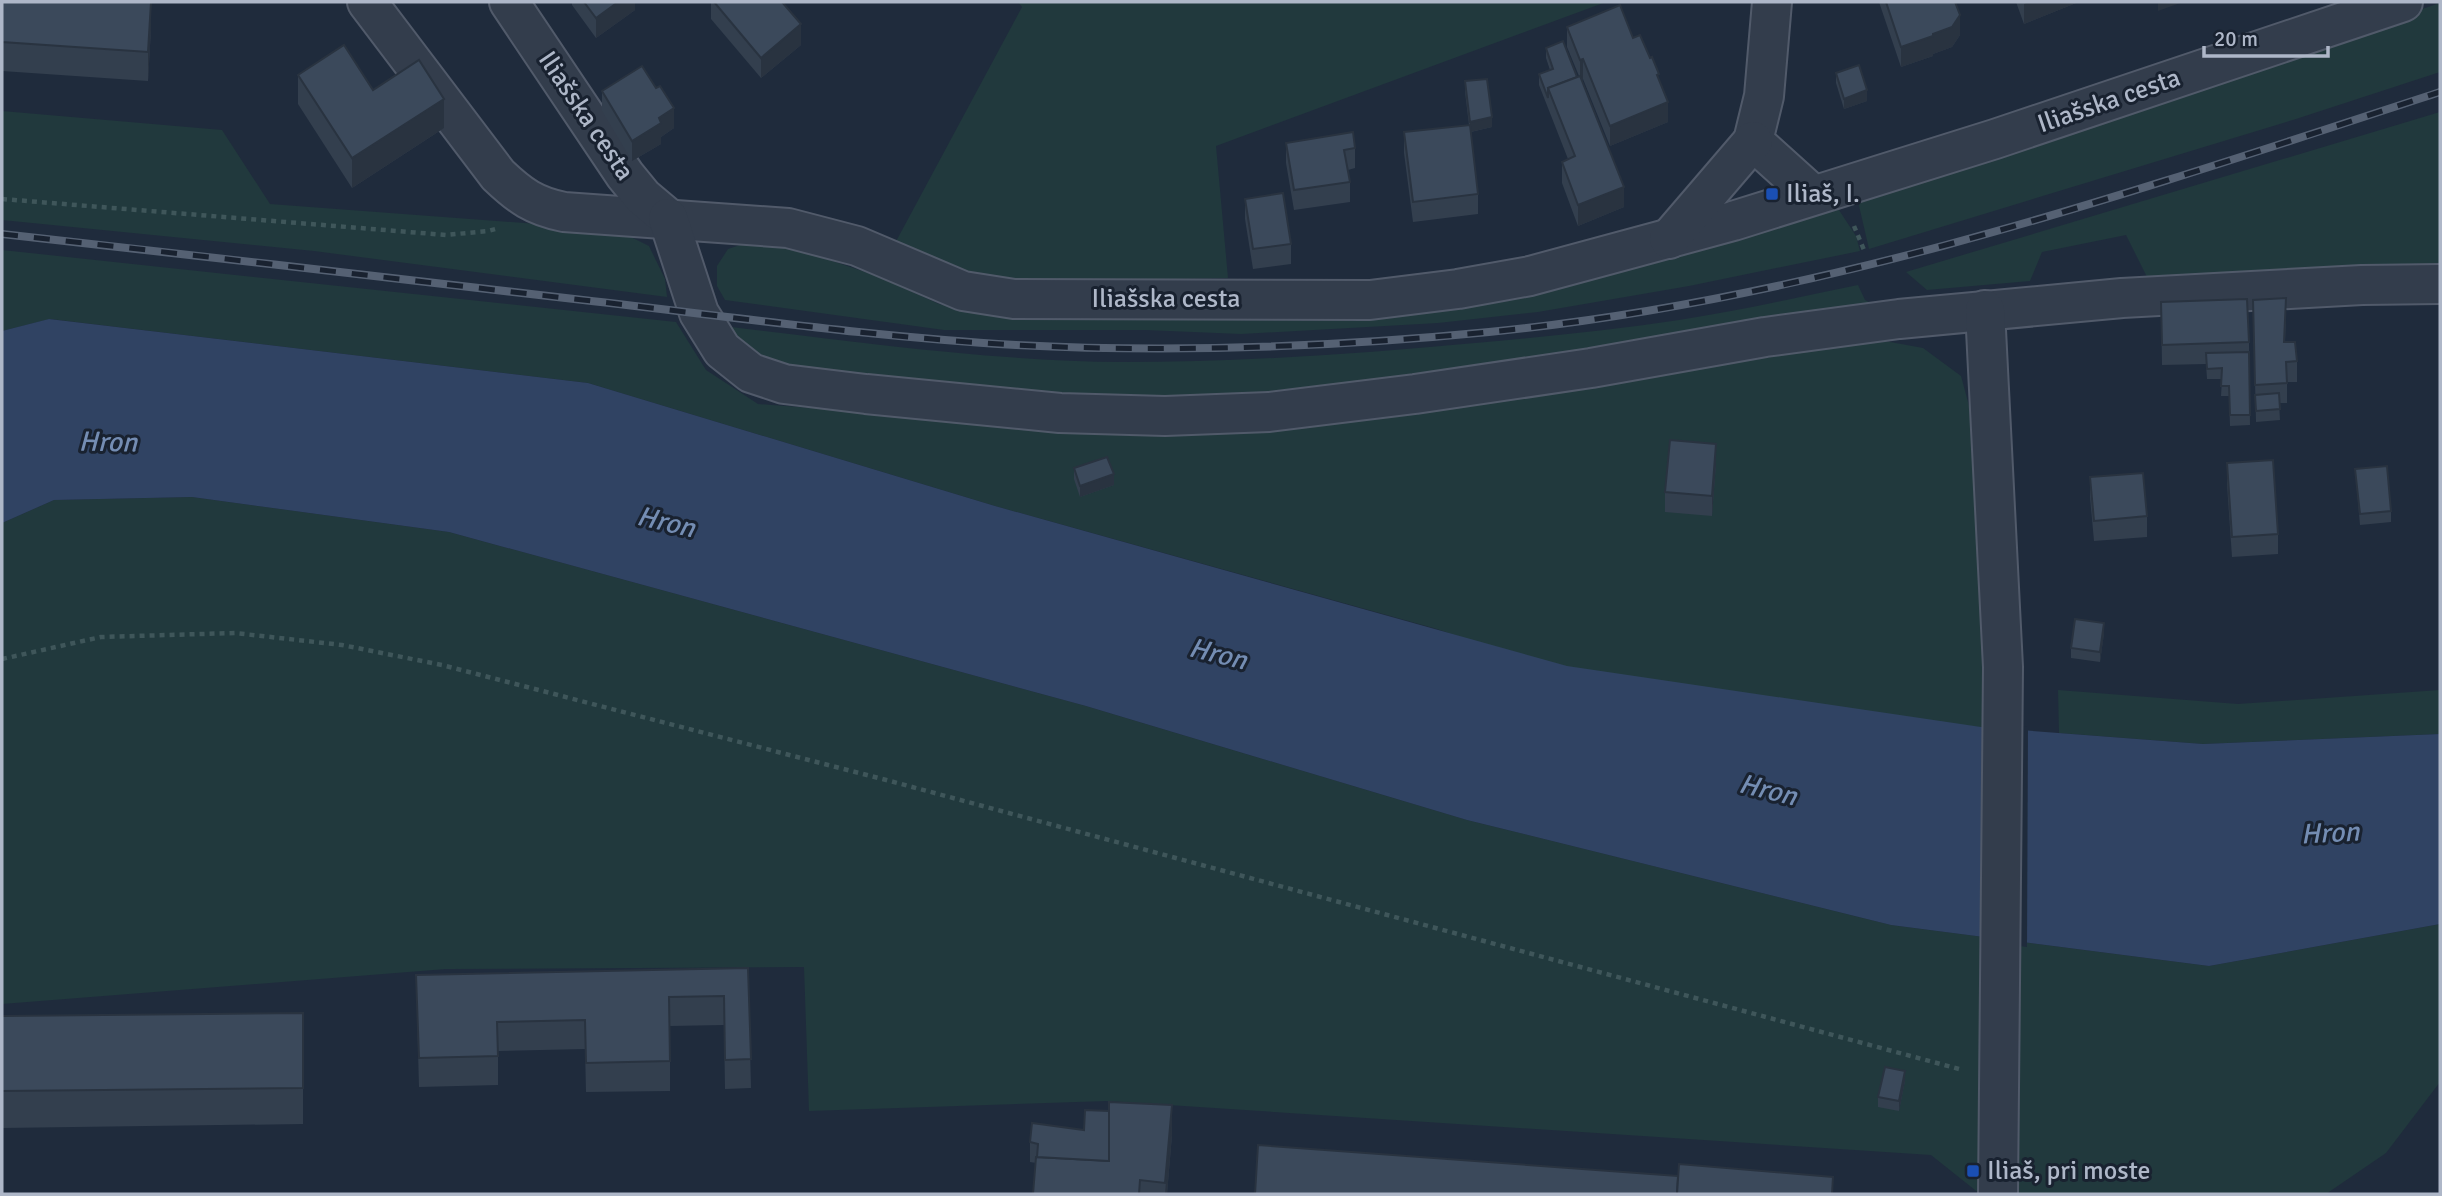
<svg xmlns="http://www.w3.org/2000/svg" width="2442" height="1196" viewBox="0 0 2442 1196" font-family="Signika,sans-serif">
  <rect width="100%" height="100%" fill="#1f2b3c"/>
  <g fill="#21393d">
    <path d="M1018,2H1606L1216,146L1228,278L1027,282L962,275L893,247L1022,7Z"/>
    <path d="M2440,3V72L2296,119L1869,249L1857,197Z"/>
    <path d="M2,111L222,130L270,204L617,230L649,246L665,279L667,297L314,251L2,220Z"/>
    <path d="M2440,112V267L2148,279L2126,235L2042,252L2030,281L1927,290L1906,272Z"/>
    <path d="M1835,204L1856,236L1860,251L1689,286L1538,312L1438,323L1241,334L1145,330H944L725,300L717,286V266L728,249L749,242L788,246L877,276L939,304L991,315L1234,314Z"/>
    <path d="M2,250L676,322L706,370L758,404L1094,429L1874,339L1923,348L1961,376L1972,417L1986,666V728L1567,674L1437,629L995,506L588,383L50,319L2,331Z"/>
    <path d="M1858,285L1865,300L1871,303L1736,323L1688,334L1427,374L1196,399L1104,397L769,365L736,339L731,327C860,342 992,361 1122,362C1240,362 1358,354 1475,343C1543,337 1612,330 1679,320C1739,311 1799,297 1858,285Z"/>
    <path d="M192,497L449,532L1086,706L1467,820L1891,925L2209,966L2440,924V1082L2386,1153L2326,1194H1980L1931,1155L1107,1101L809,1111L804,967L446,969L2,1004V523L54,500Z"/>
    <path d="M2058,690L2238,704L2440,690V734L2203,744L2059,733Z"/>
  </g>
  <path fill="#304363" d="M49,319L588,383L995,506L1567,666L1981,727L2203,744L2440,734V924L2209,966L1891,925L1467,820L1086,706L449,532L192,497L54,500L2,523V331Z"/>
  <path fill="#1f2b3c" d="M1986,724L2028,727L2027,947L1985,941Z"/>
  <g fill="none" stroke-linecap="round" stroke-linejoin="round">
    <g stroke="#515a6a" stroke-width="42">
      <g id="minor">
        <path d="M367,2L498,175C520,196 534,206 564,212L788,228L857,246L963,291L1014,299L1370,300L1458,289L1530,276L1733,221L1995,139L2403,2"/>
        <path d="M509,2L625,175L643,197L668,218"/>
        <path d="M1772,2L1764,96L1753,141L1813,195"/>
        <path d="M668,218L699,313L722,350L751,373L784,384L866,394L1060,413L1165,416L1269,412L1415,394L1591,368L1765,337L1899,319L2122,298L2362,285L2440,284"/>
        <path d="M1669,239L1753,141"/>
        <path d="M1985,310L2003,667L1998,1194"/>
      </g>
    </g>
    <g stroke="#3f565a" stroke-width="4.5" stroke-dasharray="5 5" stroke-linecap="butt">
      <path d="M2,199L446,235L488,231L499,228"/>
      <path d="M1854,226L1864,250"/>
      <path d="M2,659L101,637L235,633L342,645L442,665L890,781L1959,1069"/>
    </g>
    <use href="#minor" stroke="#333d4c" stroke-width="38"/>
    <g stroke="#556173" stroke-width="8">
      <path id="rail" d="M2,234C196,255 389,278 583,300C727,316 871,337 1016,345C1173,353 1333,347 1489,332C1818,300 2128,194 2440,92"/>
    </g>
    <use href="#rail" stroke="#192230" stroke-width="5" stroke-dasharray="16" stroke-linecap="butt"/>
  </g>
  <g fill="#333f4e">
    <path d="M2,2L151,29L148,81L2,71Z"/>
    <path d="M572,2H635V10L596,38L572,5Z"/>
    <path d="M711,2H782L801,45L761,78L711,19Z"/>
    <path d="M1879,2H1956L1960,35L1952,47L1933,54V56L1901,67Z"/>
    <path d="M2016,2H2077L2076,3L2024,24Z"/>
    <path d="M1567,27L1633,38L1659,81L1668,122L1610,146L1583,79L1582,80L1624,207L1578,226L1562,183V162L1568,159L1539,85V74L1550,70L1546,58V48L1577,77L1579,76L1567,47Z"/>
    <path d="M1836,73L1867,101L1844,109L1836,83Z"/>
    <path d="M298,75L373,90L444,128L352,188L298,104Z"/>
    <path d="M1465,81L1492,127L1471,132L1478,194V214L1413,222L1404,153V132L1469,125L1465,92Z"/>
    <path d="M602,91L674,128L661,137V144L632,161L602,111Z"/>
    <path d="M1286,143L1355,148V168L1348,170L1350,182V202L1294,210L1286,163Z"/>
    <path d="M1245,199L1291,244V264L1253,269L1245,219Z"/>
    <path d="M2253,300L2286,318L2285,342L2297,361V382H2287V403H2279L2280,420L2256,422Z"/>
    <path d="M2161,302L2249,342L2250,425L2230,426L2229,396H2221L2222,379H2207L2206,364L2162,365Z"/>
    <path d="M2227,463L2278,534V554L2232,557L2227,484Z"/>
    <path d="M1716,464L1712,516L1665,512V492Z"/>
    <path d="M1074,468L1114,485L1080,497L1074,479Z"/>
    <path d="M2355,469L2391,511V522L2360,525Z"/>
    <path d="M2090,477L2147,516V537L2094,541L2090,497Z"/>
    <path d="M2104,633L2100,662L2071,658V648Z"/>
    <path d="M748,968L751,1088L725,1089L724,1025L670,1026V1091L586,1092L585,1049L498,1051V1085L419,1087L416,975Z"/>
    <path d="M303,1013V1124L2,1128V1016Z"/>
    <path d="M1905,1081L1899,1111L1878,1107V1097Z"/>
    <path d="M1084,1130L1172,1135L1167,1194H1033L1036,1163L1030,1162V1142Z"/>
  </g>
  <g fill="#293340">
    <path d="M151,2V29L148,81V52Z"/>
    <path d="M618,2H635V10L596,38V18Z"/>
    <path d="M2029,2H2077L2076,3L2024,24V4Z"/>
    <path d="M2158,2H2183L2158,11Z"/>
    <path d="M1960,15V35L1952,47L1933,54V56L1901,67V47L1933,34Z"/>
    <path d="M801,24V45L761,78V58Z"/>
    <path d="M1583,59V79L1580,81V60Z"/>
    <path d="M1867,90V101L1844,109V99Z"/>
    <path d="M444,99V128L352,188V158Z"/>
    <path d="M1668,102V122L1610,146V126Z"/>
    <path d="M674,108V128L661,137V144L632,161V141L659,118Z"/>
    <path d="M1492,117V127L1470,132V122Z"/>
    <path d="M1624,187V207L1578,226V205Z"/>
    <path d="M1716,444V464L1712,516V496Z"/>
    <path d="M1114,474V485L1080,497V486Z"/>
    <path d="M2104,623V633L2100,662V652Z"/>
    <path d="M1905,1071V1081L1899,1111V1101Z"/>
    <path d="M1172,1105V1135L1167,1194H1165Z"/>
  </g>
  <g fill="#3b495b" stroke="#293340" stroke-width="2">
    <path d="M2,2H151L148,52L2,42Z"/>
    <path d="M584,2H618L596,18Z"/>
    <path d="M714,2H782L801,24L761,58Z"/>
    <path d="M1886,2H1955L1960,15L1952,27L1933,34V36L1901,47Z"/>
    <path d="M1620,5L1633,38L1640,35L1650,58L1652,57L1659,74L1657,75L1668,102L1610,126L1583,59L1580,60L1567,27Z"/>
    <path d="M1563,41L1577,77L1548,88V98L1539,74L1553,69L1546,48Z"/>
    <path d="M344,45L373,90L419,60L444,99L352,158L298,75Z"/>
    <path d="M1859,65L1867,90L1844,99L1836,73Z"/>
    <path d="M642,66L656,88L660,86L674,108L659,118L661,123L632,141L602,91Z"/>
    <path d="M1580,76L1624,187L1578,205L1562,162L1575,156L1548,88Z"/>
    <path d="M1487,79L1492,117L1470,122L1465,81Z"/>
    <path d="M1470,125L1478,194L1413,202L1404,132Z"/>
    <path d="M1353,132L1355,148L1344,150L1350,182L1294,190L1286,143Z"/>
    <path d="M1283,193L1291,244L1253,249L1245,199Z"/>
    <path d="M2286,298L2284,342H2295L2297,361L2286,362L2287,383L2255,385L2253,300Z"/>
    <path d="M2247,299L2249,342L2162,345L2161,302Z"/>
    <path d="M2249,352L2250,415H2230L2229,386H2221L2222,368L2207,369L2206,353Z"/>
    <path d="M2279,393L2280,409L2256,411L2255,395Z"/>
    <path d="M1670,440L1716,444L1712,496L1665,492Z"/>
    <path d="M1107,457L1114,474L1080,486L1074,468Z"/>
    <path d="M2273,460L2278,534L2232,537L2227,463Z"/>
    <path d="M2387,466L2391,511L2360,514L2355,469Z"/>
    <path d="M2143,473L2147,516L2094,521L2090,477Z"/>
    <path d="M2075,619L2104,623L2100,652L2071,648Z"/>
    <path d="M748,968L751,1059L725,1060L724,996L669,997L670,1061L586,1063L585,1020L497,1022L498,1056L419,1058L416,975Z"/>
    <path d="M303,1013V1088L2,1091V1016Z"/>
    <path d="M1885,1067L1905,1071L1899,1101L1878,1097Z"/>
    <path d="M1109,1102L1172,1105L1165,1183L1140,1180L1139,1194H1033L1036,1157L1109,1161Z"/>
    <path d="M1085,1110L1109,1111V1161L1037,1157L1038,1144L1030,1142L1032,1123L1084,1130Z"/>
    <path d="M1258,1145L1678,1176L1677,1194H1255Z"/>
    <path d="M1679,1164L1833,1177L1832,1194H1677Z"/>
  </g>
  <g fill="#1a4fb4" stroke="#192230" stroke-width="2.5">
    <rect x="1765" y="187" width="14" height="14" rx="3.5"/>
    <rect x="1966" y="1164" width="14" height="14" rx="3.5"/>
  </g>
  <g text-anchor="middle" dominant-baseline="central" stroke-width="6" stroke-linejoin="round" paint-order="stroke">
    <g font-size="26" fill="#aeb7c8" stroke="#192230">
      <text transform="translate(2109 101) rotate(-19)">Iliašska cesta</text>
      <text transform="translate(586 116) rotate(56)">Iliašska cesta</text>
      <text x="1166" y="299">Iliašska cesta</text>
    </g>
    <g font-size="26" fill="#aeb7c8" stroke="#192230" text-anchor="start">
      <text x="1786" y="194">Iliaš, I.</text>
      <text x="1987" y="1171">Iliaš, pri moste</text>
    </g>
    <g font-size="28" font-style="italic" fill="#748db3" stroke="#192230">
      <text transform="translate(108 442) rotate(1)">Hron</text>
      <text transform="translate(666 522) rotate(13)">Hron</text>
      <text transform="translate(1218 654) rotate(14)">Hron</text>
      <text transform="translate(1768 790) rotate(14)">Hron</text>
      <text transform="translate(2330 833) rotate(-3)">Hron</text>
    </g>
  </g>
  <rect width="2442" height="1196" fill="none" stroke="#aeb7c8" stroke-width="7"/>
  <path d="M2204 46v10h124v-10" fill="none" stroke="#aeb7c8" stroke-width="3.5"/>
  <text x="2214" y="46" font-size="21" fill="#aeb7c8" stroke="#192230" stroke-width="5" paint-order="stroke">20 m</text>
</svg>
